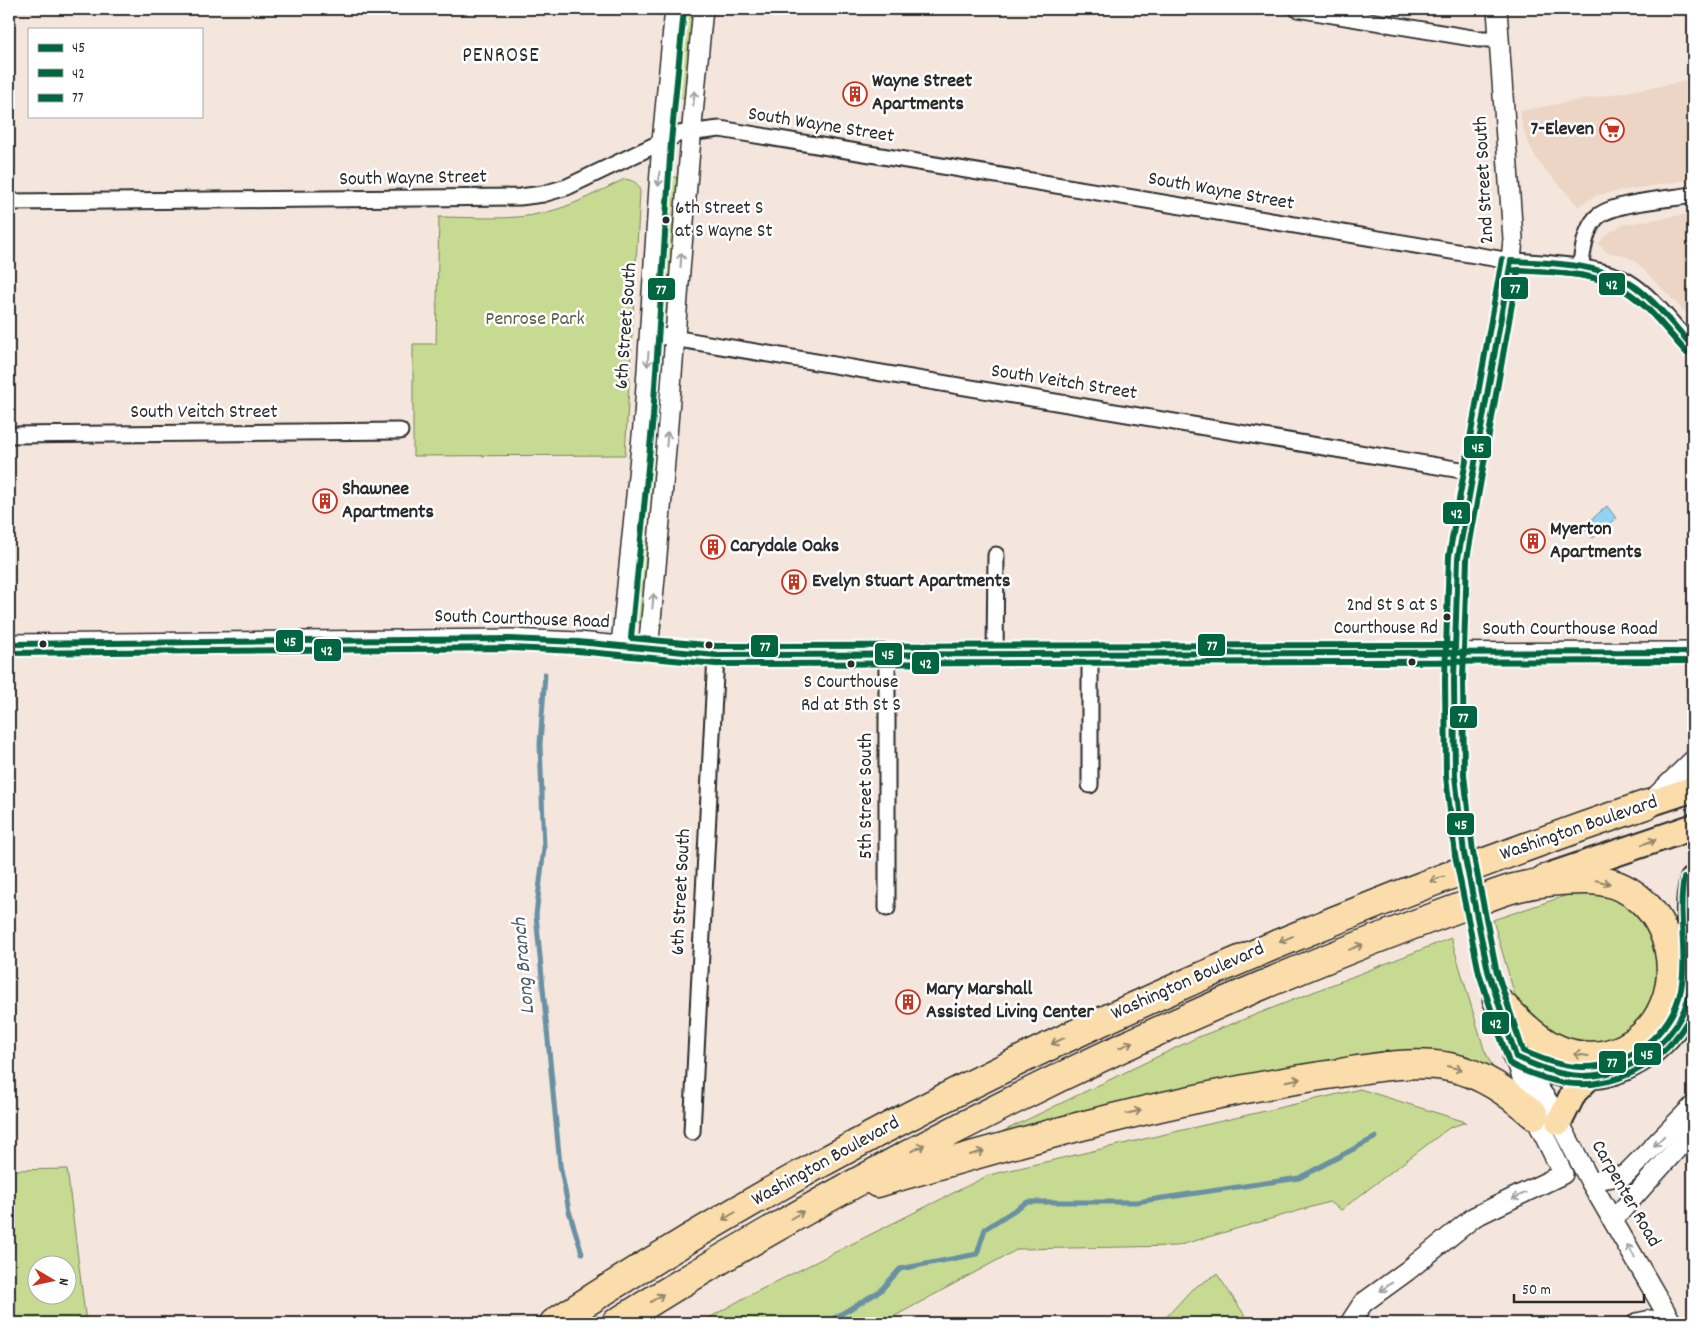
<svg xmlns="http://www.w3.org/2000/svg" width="1702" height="1332" viewBox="0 0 1702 1332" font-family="Dekko,sans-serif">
  <rect width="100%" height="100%" fill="#f4e6dc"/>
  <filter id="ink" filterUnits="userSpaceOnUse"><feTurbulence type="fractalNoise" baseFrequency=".02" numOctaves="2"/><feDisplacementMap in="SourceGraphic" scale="10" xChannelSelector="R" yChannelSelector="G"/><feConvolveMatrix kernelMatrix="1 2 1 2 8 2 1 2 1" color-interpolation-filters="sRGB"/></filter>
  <g filter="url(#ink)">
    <g fill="#ecd5c4">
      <path d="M1693,80V179L1597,195L1578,206L1538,161L1527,141L1519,111Z"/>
      <path d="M1693,213V320L1634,260L1620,254L1608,253L1598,244L1607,234L1621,225Z"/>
    </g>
    <g fill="#c6db91" stroke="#78835e" fill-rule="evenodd">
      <path d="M683,9H696L687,94L683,98H677L674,93Z"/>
      <path d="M670,177H676L678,182L668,312H662L659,307L666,182Z"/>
      <path d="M625,179C635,181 639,183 640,193L625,455L413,456V344H436L439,217C473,217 510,221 543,213C572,207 599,191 625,179Z"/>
      <path d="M659,367L665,368L654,494L647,493L645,488L655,371Z"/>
      <path d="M643,542L649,543L651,547L643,619L641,623L635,622L632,617L640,546Z"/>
      <path d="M1577,892L1618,898L1648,923L1666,961L1656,1006L1626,1039L1594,1049L1552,1040L1518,1006L1493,920Z"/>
      <path d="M1451,938L1484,1049L1500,1083L1464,1060L985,1140L1196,1038Z"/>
      <path d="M1360,1089L1466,1122L1449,1128L1341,1210L1329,1202L1177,1246L1018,1249L882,1323H700L744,1298L989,1175Z"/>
      <path d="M67,1169L86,1323H9V1170ZM38,1264H68V1294H38Z"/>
      <path d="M1217,1274L1250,1323H1161L1192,1289Z"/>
    </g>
    <path fill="#92d3f3" stroke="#6990a3" d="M1607,506L1616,518L1593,538L1583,527Z"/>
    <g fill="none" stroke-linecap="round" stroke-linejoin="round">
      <g stroke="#6990a3" stroke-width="5">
        <path d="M545,674L540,744L544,848L536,915L560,1165L569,1211L582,1253"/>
        <path d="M826,1323L880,1291L900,1269L977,1254L985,1229L1027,1202H1136L1299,1178L1376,1137"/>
      </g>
      <g stroke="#2b2b2b" stroke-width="19">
        <g id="minor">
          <path d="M1297,9L1478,39H1498"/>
          <path d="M9,202L520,197L543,194L567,187L678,134L720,129L1511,261C1540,262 1605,267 1628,282C1653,297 1673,326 1693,347"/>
          <path d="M1580,269C1583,252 1584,232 1596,218C1612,202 1670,199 1693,195"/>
          <path d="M649,334L1473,472"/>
          <path d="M9,435L400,431"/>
          <path d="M1090,654V785"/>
          <path d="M995,655L996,555"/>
          <path d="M887,908V655"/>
          <path d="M692,1132L716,655"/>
        </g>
      </g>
      <g stroke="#2b2b2b" stroke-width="22">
        <g id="tertiary">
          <path d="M9,644L510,639L578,642L716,655L1693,652"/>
          <path d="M621,646L644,416L662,141L675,9"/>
          <path d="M648,650C670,436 681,222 703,9"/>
          <path d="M1457,793L1454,679L1458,558L1495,356L1511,261L1513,239L1497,9"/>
          <path d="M1651,801L1693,760"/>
          <path d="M1526,1071L1549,1103L1590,1181L1672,1323"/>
          <path d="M1590,1181L1625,1175L1693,1106"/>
          <path d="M1613,1220L1693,1131"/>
          <path d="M1350,1323L1363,1303L1407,1271L1474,1217L1563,1174L1534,1115L1488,971"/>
          <path d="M1637,1323L1651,1320L1658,1323"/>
        </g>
      </g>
      <g stroke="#2b2b2b" stroke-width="29">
        <g id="trunk">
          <path d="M1648,804L1693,789"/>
          <path d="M1546,877L1693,827"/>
          <path d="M1516,1057C1539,1067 1564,1078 1590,1076C1635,1073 1683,1036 1690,990C1695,954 1684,915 1693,880"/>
          <path d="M1559,1122L1574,1092L1590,1076"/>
        </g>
      </g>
      <g stroke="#2b2b2b" stroke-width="31">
        <g id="motorway">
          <path d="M877,1183C1021,1141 1165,1100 1314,1077C1357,1071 1406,1059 1449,1067C1482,1073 1510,1094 1534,1115"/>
          <path d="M554,1323C894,1101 1264,935 1648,804"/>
          <path d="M616,1323C884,1156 1166,1014 1464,906C1482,900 1500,891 1519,887C1539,882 1564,880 1585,880C1678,879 1702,1009 1624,1048C1603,1058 1581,1058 1560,1050C1535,1040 1516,1018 1497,1000"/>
        </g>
      </g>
      <use href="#minor" stroke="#fff" stroke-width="15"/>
      <use href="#tertiary" stroke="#fff" stroke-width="19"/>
      <use href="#trunk" stroke="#faddab" stroke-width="25"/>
      <use href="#motorway" stroke="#faddab" stroke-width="28"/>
      <g stroke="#2b2b2b" stroke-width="22" stroke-linecap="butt">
        <path id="tertiary-bridge" d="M1457,793L1464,853L1488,971"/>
      </g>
      <use href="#tertiary-bridge" stroke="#fff" stroke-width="19"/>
      <g stroke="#fff" stroke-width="10">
        <g id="bus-1">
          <path d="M1511,261L1458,558L1454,679L1455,776L1464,853L1488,971L1516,1057C1537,1066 1559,1076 1582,1076C1631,1077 1681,1039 1690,990C1697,954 1686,917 1693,880"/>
          <path d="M1511,261C1551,263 1604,263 1637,288C1659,305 1675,327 1693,347"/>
          <path d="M9,644L510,639L578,642L716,655L1693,652"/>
        </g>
      </g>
      <g stroke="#fff" stroke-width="10">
        <g id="bus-2">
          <path d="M1502,259L1449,556L1445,679L1446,776L1455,855L1479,973L1509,1063C1519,1070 1533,1074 1544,1078C1606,1098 1665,1067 1693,1011"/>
          <path d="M1511,270C1549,272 1598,271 1630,294C1652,310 1669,333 1687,353"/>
          <path d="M9,653L510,648L577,651L716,664L1693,661"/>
        </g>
      </g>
      <g stroke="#fff" stroke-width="10">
        <g id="bus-3">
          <path d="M684,10L671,142L653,417L631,638L716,646L1454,645"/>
          <path d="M1684,878C1677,915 1688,952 1681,989C1673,1033 1626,1069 1581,1067C1561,1067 1542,1059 1523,1051L1496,969L1473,852L1464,775L1463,679L1467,559L1518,270C1552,272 1595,272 1624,290C1649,305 1667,332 1687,353"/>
        </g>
      </g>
      <use href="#bus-1" stroke="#006641" stroke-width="6"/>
      <use href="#bus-2" stroke="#006641" stroke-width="6"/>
      <use href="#bus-3" stroke="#006641" stroke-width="6"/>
    </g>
    <defs><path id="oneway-shaft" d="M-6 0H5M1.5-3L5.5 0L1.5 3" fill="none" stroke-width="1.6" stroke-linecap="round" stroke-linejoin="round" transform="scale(1.25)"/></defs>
    <g stroke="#a0a0a0">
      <use href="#oneway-shaft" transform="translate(694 98) rotate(-84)"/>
      <use href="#oneway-shaft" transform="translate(659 179) rotate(94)"/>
      <use href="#oneway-shaft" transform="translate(681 260) rotate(-86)"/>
      <use href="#oneway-shaft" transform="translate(648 359) rotate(94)"/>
      <use href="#oneway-shaft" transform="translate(667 439) rotate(-85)"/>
      <use href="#oneway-shaft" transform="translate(653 601) rotate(-85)"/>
      <use href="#oneway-shaft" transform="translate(1659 1141) rotate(135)"/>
      <use href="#oneway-shaft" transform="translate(1519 1196) rotate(154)"/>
      <use href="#oneway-shaft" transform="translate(1631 1251) rotate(-120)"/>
      <use href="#oneway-shaft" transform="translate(1386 1287) rotate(144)"/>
    </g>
    <g stroke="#92846b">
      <use href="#oneway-shaft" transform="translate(1649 842) rotate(-19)"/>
      <use href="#oneway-shaft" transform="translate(1437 879) rotate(160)"/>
      <use href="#oneway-shaft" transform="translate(1603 882) rotate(13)"/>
      <use href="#oneway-shaft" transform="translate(1286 939) rotate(157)"/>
      <use href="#oneway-shaft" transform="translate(1356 947) rotate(-22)"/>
      <use href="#oneway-shaft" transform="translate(1058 1041) rotate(154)"/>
      <use href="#oneway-shaft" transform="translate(1126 1045) rotate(-25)"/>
      <use href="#oneway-shaft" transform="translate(1581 1055) rotate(-172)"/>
      <use href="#oneway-shaft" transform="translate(1455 1068) rotate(14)"/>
      <use href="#oneway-shaft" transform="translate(1293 1080) rotate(-9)"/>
      <use href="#oneway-shaft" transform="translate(1134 1112) rotate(-14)"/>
      <use href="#oneway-shaft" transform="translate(918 1148) rotate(-28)"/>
      <use href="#oneway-shaft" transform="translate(977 1153) rotate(-16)"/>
      <use href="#oneway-shaft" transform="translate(797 1215) rotate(-30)"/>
      <use href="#oneway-shaft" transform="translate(729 1216) rotate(150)"/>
      <use href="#oneway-shaft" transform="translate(657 1298) rotate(-32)"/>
    </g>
  </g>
  <defs>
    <g id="building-ring" transform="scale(1.25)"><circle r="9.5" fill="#fff" stroke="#c8321e" stroke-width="1.5"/><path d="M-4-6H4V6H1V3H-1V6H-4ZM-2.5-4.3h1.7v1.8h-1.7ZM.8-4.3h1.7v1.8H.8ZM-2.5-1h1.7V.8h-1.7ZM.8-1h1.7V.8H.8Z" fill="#c8321e"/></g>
    <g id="supermarket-ring" transform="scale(1.25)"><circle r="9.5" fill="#fff" stroke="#c8321e" stroke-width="1.5"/><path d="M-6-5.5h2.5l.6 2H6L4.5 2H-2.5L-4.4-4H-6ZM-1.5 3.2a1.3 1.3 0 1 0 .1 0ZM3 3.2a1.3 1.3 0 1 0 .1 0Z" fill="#c8321e"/></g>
  </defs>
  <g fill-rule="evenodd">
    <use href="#building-ring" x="855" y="94"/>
    <use href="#supermarket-ring" x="1612" y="130"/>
    <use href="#building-ring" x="325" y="501"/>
    <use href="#building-ring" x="1533" y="541"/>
    <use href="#building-ring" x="713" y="547"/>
    <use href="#building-ring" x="794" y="582"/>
    <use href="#building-ring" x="908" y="1002"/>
  </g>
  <g fill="#2b2b2b" stroke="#fff" stroke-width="2">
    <circle cx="666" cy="220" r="4.5"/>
    <circle cx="1447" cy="617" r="4.5"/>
    <circle cx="43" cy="644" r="4.5"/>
    <circle cx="709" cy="645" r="4.5"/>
    <circle cx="1412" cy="662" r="4.5"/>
    <circle cx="851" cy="664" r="4.5"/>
  </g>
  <g text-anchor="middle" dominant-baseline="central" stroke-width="5" stroke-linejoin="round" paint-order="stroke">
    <g font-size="19" fill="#2b2b2b" stroke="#fff" text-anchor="start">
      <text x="675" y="209">6th Street S<tspan x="675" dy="23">at S Wayne St</tspan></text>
      <text x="1438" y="606" text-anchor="end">2nd St S at S<tspan x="1438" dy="23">Courthouse Rd</tspan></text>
      <text x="851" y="683" text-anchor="middle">S Courthouse<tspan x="851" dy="23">Rd at 5th St S</tspan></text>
    </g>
    <g font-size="20" font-weight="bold" fill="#2b2b2b" stroke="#fff" text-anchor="start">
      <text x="872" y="82">Wayne Street<tspan x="872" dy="23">Apartments</tspan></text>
      <text x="1594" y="130" text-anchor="end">7-Eleven</text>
      <text x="342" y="490">Shawnee<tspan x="342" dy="23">Apartments</tspan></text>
      <text x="1550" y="530">Myerton<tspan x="1550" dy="23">Apartments</tspan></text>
      <text x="730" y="547">Carydale Oaks</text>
      <text x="812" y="582">Evelyn Stuart Apartments</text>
      <text x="926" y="990">Mary Marshall<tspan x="926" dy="23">Assisted Living Center</tspan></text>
    </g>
    <g font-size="20" fill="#2b2b2b" stroke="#fff">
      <text transform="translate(821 126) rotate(9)">South Wayne Street</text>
      <text transform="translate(413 179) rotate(-1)">South Wayne Street</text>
      <text transform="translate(1485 180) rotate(-93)">2nd Street South</text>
      <text transform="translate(1221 192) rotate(10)">South Wayne Street</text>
      <text transform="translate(627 326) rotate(-86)">6th Street South</text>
      <text transform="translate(1064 383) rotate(9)">South Veitch Street</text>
      <text x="204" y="413">South Veitch Street</text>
      <text transform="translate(522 620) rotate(2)">South Courthouse Road</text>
      <text x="1570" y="630">South Courthouse Road</text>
      <text transform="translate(867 796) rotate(-90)">5th Street South</text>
      <text transform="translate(1579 829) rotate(-19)">Washington Boulevard</text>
      <text transform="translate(682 892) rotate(-87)">6th Street South</text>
      <text transform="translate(1188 982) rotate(-24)">Washington Boulevard</text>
      <text transform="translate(826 1162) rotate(-29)">Washington Boulevard</text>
      <text transform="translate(1625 1194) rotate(60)">Carpenter Road</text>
    </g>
    <g font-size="20" fill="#5a604a" stroke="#fff">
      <text x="535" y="320">Penrose Park</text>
    </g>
    <g font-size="21" letter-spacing="1" fill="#2b2b2b" stroke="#fff">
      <text x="501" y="57">PENROSE</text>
    </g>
    <g font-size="21" font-style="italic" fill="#4a5d67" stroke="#fff">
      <text transform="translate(525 966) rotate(-95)">Long Branch</text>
    </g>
  </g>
  <g stroke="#fff" stroke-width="2">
    <rect x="1598" y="272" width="28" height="24" rx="5" fill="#006641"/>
    <rect x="1500" y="276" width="29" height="24" rx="5" fill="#006641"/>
    <rect x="647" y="277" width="29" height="24" rx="5" fill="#006641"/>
    <rect x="1463" y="435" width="29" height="24" rx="5" fill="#006641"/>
    <rect x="1442" y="501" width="29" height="24" rx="5" fill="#006641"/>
    <rect x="275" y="629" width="29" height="24" rx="5" fill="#006641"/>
    <rect x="1197" y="633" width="29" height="24" rx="5" fill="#006641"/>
    <rect x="750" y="634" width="29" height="24" rx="5" fill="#006641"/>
    <rect x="313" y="638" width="29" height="24" rx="5" fill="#006641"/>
    <rect x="874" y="642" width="29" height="24" rx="5" fill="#006641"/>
    <rect x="911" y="651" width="29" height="24" rx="5" fill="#006641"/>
    <rect x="1449" y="705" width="29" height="24" rx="5" fill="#006641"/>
    <rect x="1446" y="812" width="29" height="24" rx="5" fill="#006641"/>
    <rect x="1481" y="1011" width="29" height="24" rx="5" fill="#006641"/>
    <rect x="1633" y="1042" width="29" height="24" rx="5" fill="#006641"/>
    <rect x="1598" y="1050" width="29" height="24" rx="5" fill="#006641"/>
  </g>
  <g font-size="14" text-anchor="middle" font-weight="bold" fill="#fff">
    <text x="1612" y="289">42</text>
    <text x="1515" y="293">77</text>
    <text x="661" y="294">77</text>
    <text x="1478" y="452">45</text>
    <text x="1457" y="518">42</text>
    <text x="290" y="646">45</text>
    <text x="1212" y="650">77</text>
    <text x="765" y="651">77</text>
    <text x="327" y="655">42</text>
    <text x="888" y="659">45</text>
    <text x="926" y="668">42</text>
    <text x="1463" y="722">77</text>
    <text x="1461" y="829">45</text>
    <text x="1496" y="1028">42</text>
    <text x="1647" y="1059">45</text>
    <text x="1612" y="1067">77</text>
  </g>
  <rect width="1702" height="1332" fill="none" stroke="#fff" stroke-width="30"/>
  <rect x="15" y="15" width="1672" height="1302" fill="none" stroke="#2b2b2b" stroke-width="2" filter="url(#ink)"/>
  <rect x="28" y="28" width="175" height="90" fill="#ffffff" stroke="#aaaaaa"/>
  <rect x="38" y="44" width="25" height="8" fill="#006641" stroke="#aaaaaa"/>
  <text x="72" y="52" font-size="15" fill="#2b2b2b">45</text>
  <rect x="38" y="69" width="25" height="8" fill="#006641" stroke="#aaaaaa"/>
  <text x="72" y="78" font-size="15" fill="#2b2b2b">42</text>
  <rect x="38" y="94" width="25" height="8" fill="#006641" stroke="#aaaaaa"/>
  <text x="72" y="102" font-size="15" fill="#2b2b2b">77</text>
  <g transform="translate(52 1280) rotate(99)"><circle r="24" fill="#ffffff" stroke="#aaaaaa"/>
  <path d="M0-4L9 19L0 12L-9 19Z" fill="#c8321e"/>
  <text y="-8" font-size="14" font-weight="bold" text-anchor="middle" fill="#2b2b2b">N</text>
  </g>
  <path d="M1514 1294v8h130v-8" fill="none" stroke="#2b2b2b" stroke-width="2.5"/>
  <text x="1522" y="1294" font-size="15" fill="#2b2b2b" stroke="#ffffff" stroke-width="4" paint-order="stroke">50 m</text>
</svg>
